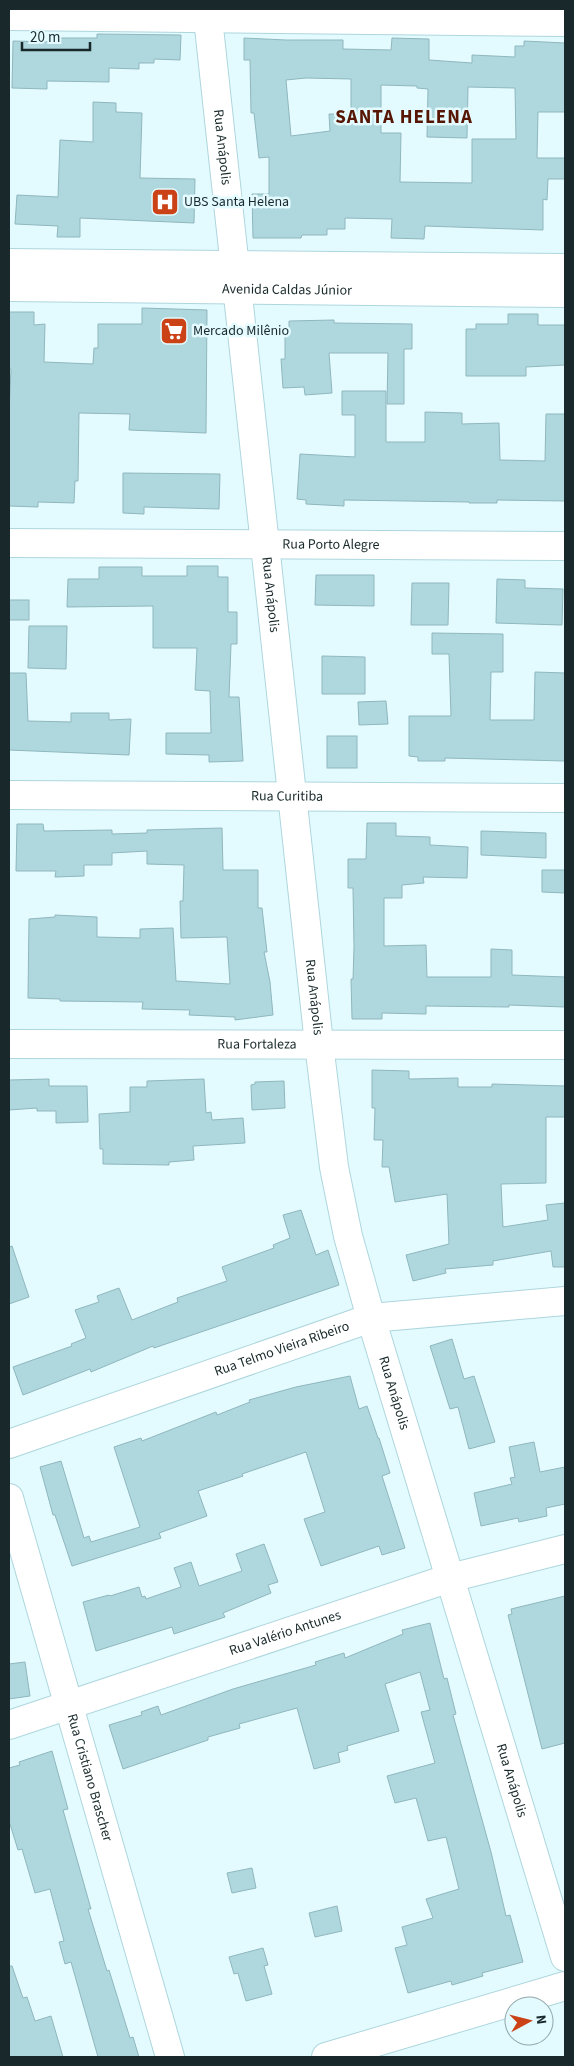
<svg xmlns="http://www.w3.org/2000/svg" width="574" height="2066" viewBox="0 0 574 2066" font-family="'Source Sans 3',sans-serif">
  <rect width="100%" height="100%" fill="#e3fbff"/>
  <g fill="#afd7de" stroke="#8fb7bd" fill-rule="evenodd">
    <path d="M97,34L181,35L180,60L154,59V63H139V69L109,68V82L47,81V89L12,88L13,41L53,42V38H97Z"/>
    <path d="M244,38L286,40H343V49L391,50L392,38L429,39V60L472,63V55L515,57V46H524V41L565,43V112H538L537,158H565V179H548L547,200L543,199V230L425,226L424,239L391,238L392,219L345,218V229H327V235H302L301,238H253L252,194H269V157L259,158L254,113H251L250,60H244ZM306,78L351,79V114H329L330,131L291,136L286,80ZM381,85L417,86V88L428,89L427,137L467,138L468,87L515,88L516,139H472V183L400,182L401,133H381Z"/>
    <path d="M93,102L116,103V112L142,113L140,178L195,179L194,223L80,218V237H57L58,226L15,224L17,195L58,197L60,140L93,142Z"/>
    <path d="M142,308L207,310L206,433L129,430L130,414L79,413L78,481H75L74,503L38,502V507L9,506V412L11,369H9V312H34V325L45,324L44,362L93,364L94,348H98V324H142Z"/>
    <path d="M508,314H538V325H565V365L526,367V376H466V329H476V324H508Z"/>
    <path d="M334,320V323L412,324V349H404V404H387L388,353H329L332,393L305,395L304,387L283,388L281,359H285V329H289V321Z"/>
    <path d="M342,391H386V442H425V412L462,413V424L499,423L500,460L545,461L546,414H565V501L497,500V503H469V502L344,500V506L306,504V500L297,499L300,454L355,457V415H342Z"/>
    <path d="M123,473L220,474L219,509L144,507V514L123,513Z"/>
    <path d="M187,566H218V577H228V612H237V644H231L229,697H239L243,761L209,762V755L166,754V733H211L210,691L195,690L197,648H153V606L67,607L68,579H99V567H142V576H187Z"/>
    <path d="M316,575H374V606L315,605Z"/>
    <path d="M497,579L525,580V588L563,589L562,625L496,623Z"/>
    <path d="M412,583H449L448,625H411Z"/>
    <rect x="9" y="600" width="20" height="20"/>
    <path d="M29,626H67L66,669L28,668Z"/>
    <path d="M432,633L503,634V672H491L490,720H534L535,672L565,673V761L445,758V761H418V757L409,756V716H451L449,654H432Z"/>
    <path d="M322,656L365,657V694H322Z"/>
    <path d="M9,673H26L28,721L71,722V713H109V720L131,719L129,755L9,750Z"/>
    <path d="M386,701L388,724L359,725L358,702Z"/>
    <rect x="327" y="736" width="30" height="32"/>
    <path d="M367,823H396V836L430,837V845L468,847L467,878L423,877L424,883L402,885V898H384V946L426,945L427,977H491V949L512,950V975L565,977V1007L509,1005V1007L426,1006V1014L382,1013V1019H352L351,979H353L354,947L353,888H348V859H366Z"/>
    <path d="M17,824H43L44,831L112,830V834L147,833V830L222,828L223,870H258V908H262L267,952H264L270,982L273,1015L235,1020V1017L189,1015L190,1010L142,1009L143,1002L60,1001V999L28,998L29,919L55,917V915L97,917V937L140,938V929L173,928L176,981L230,984L227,937L181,938L180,901H183L184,865L147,864V851L112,853V865H84V876L55,877L56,871H16Z"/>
    <path d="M481,831L546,833V858L481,855Z"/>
    <path d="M542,870H565V893L542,892Z"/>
    <path d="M372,1070L409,1071V1079L458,1078V1087H492V1084L565,1086V1117H546V1183L501,1184L503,1227L548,1220L546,1205L565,1203V1267H553L551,1251L493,1261V1265L445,1269L446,1273L413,1281L406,1255L449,1244L447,1194L395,1202L389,1167H382L383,1140H374L375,1108H372Z"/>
    <path d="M49,1079V1086H87L88,1122L56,1123V1111H37V1108L9,1110V1080Z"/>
    <path d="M204,1079L206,1113L211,1112L212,1120L243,1118L245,1143L193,1146L194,1160L169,1162V1165L103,1164V1149H100L99,1114L130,1112V1087H147V1081Z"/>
    <path d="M284,1081L285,1108L252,1110L251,1085L255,1084V1082Z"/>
    <path d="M301,1210L316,1255L328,1250L339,1285L154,1348L153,1346L91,1372L90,1369L23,1395L13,1367L72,1346L71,1344L86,1338L75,1310L99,1302L97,1296L119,1288L132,1320L178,1302L177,1298L227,1281L222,1267L274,1248L273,1245L290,1238L283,1215Z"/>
    <path d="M12,1246L29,1297L9,1304V1247Z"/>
    <path d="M452,1339L464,1379L474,1376L495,1442L469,1449L458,1407L450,1409L430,1346Z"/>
    <path d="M350,1376L359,1409L367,1406L378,1438H379L390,1473L382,1476L405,1548L382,1555L379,1546L321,1566L304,1519L325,1512L306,1452L242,1474L243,1476L198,1491L207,1516L159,1533L161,1538L72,1566L55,1515H53L40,1467L61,1461L84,1538L89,1536L91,1542L140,1527L114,1447L141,1438L142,1441L216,1412L217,1415L250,1402L249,1400L296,1387Z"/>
    <path d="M534,1442L540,1472L565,1467V1504L546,1508L547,1516L519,1522L518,1518L481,1526L474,1493L512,1484L510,1478L515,1477L509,1447Z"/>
    <path d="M264,1544L278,1582L268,1585L271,1593L223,1613L225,1617L174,1634L172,1627L96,1651L83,1602L109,1595L110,1596L139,1587L142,1597L145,1596L146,1599L181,1587L174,1568L191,1562L199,1586L242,1571L236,1554Z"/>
    <path d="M565,1596V1743L542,1749L508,1615L512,1614L511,1609Z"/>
    <path d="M430,1623L444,1679L447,1678L456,1714L453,1715L491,1852L506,1916L510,1915L523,1962L482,1973L483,1976L452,1985L451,1981L408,1993L395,1948L407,1945L402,1927L433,1918L426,1899L459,1889L446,1837L428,1841L416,1798L395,1803L387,1776L435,1763L421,1712L430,1710L420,1672L385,1684L399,1731L347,1746L348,1750L338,1753L340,1762L314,1769L297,1708L239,1724L240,1728L208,1737V1740L123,1769L109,1725L142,1715L141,1712L158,1706L161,1715L233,1689L316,1665L315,1662L344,1653L345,1658L403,1634L402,1630Z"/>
    <path d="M25,1662L30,1696L9,1699V1664Z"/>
    <path d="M52,1751L68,1809L63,1810L91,1909H88L107,1971L109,1970L130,2038L133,2037L139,2057H98L71,1962L65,1964L59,1942L64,1941L50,1889L35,1893L22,1849L18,1850L9,1821V1768L20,1765L19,1762Z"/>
    <path d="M252,1868L256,1888L232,1893L227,1873Z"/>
    <path d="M337,1906L342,1931L315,1937L309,1913Z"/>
    <path d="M263,1948L268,1965L264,1966L272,1994L246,2001L238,1973L234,1974L229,1957Z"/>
    <path d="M9,1966H12L23,1998L27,1997L35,2021L51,2016L63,2057H9Z"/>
  </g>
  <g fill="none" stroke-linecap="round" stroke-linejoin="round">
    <g stroke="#aed6dd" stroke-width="30">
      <g id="minor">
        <path id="s1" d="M207,9L319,1044L334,1167L348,1236L371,1318L565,1957"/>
        <path d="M9,16L565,22"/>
        <path id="s2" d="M9,543L565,546"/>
        <path id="s3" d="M9,795L565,798"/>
        <path id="s4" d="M9,1044L565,1045"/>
        <path id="s5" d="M9,1444L371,1318L565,1301"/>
        <path id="s6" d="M9,1498L170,2057"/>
        <path id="s7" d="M9,1725L450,1578L565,1549"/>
        <path d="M326,2057L565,1986"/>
      </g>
    </g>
    <g stroke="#aed6dd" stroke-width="30">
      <g id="major">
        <path d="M9,263L565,268"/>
        <path id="s8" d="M9,287L565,293"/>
      </g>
    </g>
    <use href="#minor" stroke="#fff" stroke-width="28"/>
    <use href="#major" stroke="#fff" stroke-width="28"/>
  </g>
  <defs>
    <g id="hospital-square" transform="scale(1.4375)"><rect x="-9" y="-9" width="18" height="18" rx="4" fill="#ca4216" stroke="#e3fbff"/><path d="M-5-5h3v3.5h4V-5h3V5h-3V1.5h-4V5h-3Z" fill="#fff"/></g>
    <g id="supermarket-square" transform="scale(1.4375)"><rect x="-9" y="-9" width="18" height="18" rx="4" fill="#ca4216" stroke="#e3fbff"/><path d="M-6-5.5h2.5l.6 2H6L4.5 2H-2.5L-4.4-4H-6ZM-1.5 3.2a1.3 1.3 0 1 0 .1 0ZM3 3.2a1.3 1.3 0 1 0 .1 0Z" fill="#fff"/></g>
  </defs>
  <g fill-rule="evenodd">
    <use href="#hospital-square" x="165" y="202"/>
    <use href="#supermarket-square" x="174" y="331"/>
  </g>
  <g text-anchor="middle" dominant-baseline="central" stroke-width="5" stroke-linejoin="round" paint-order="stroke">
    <g font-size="14" fill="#19292b" stroke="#e3fbff">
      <text stroke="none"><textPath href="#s1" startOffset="139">Rua Anápolis</textPath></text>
      <text stroke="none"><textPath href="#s8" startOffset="278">Avenida Caldas Júnior</textPath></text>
      <text stroke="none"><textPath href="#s2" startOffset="322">Rua Porto Alegre</textPath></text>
      <text stroke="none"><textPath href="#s1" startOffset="589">Rua Anápolis</textPath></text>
      <text stroke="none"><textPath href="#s3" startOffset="278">Rua Curitiba</textPath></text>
      <text stroke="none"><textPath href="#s1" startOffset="994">Rua Anápolis</textPath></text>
      <text stroke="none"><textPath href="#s4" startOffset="248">Rua Fortaleza</textPath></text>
      <text stroke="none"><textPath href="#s5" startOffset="289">Rua Telmo Vieira Ribeiro</textPath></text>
      <text stroke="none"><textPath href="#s1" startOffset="1399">Rua Anápolis</textPath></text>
      <text stroke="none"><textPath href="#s7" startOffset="291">Rua Valério Antunes</textPath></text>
      <text stroke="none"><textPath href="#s6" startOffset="291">Rua Cristiano Brascher</textPath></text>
      <text stroke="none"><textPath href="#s1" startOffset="1804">Rua Anápolis</textPath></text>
    </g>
    <g font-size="14" fill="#19292b" stroke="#e3fbff" text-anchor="start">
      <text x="184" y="202">UBS Santa Helena</text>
      <text x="193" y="331">Mercado Milênio</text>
    </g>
    <g font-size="19" font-weight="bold" letter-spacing="1" fill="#571603" stroke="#e3fbff">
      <text x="404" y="117">SANTA HELENA</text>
    </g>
  </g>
  <rect width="574" height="2066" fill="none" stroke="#19292b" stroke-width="20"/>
  <g transform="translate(529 2021) rotate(83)"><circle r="24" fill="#e3fbff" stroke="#92a7aa"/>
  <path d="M0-4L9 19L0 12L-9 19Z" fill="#ca4216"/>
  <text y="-8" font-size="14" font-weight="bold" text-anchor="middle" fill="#19292b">N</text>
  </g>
  <path d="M22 42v8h68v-8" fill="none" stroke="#19292b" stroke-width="2.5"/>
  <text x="30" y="42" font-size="15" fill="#19292b" stroke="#e3fbff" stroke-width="4" paint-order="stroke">20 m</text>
</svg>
